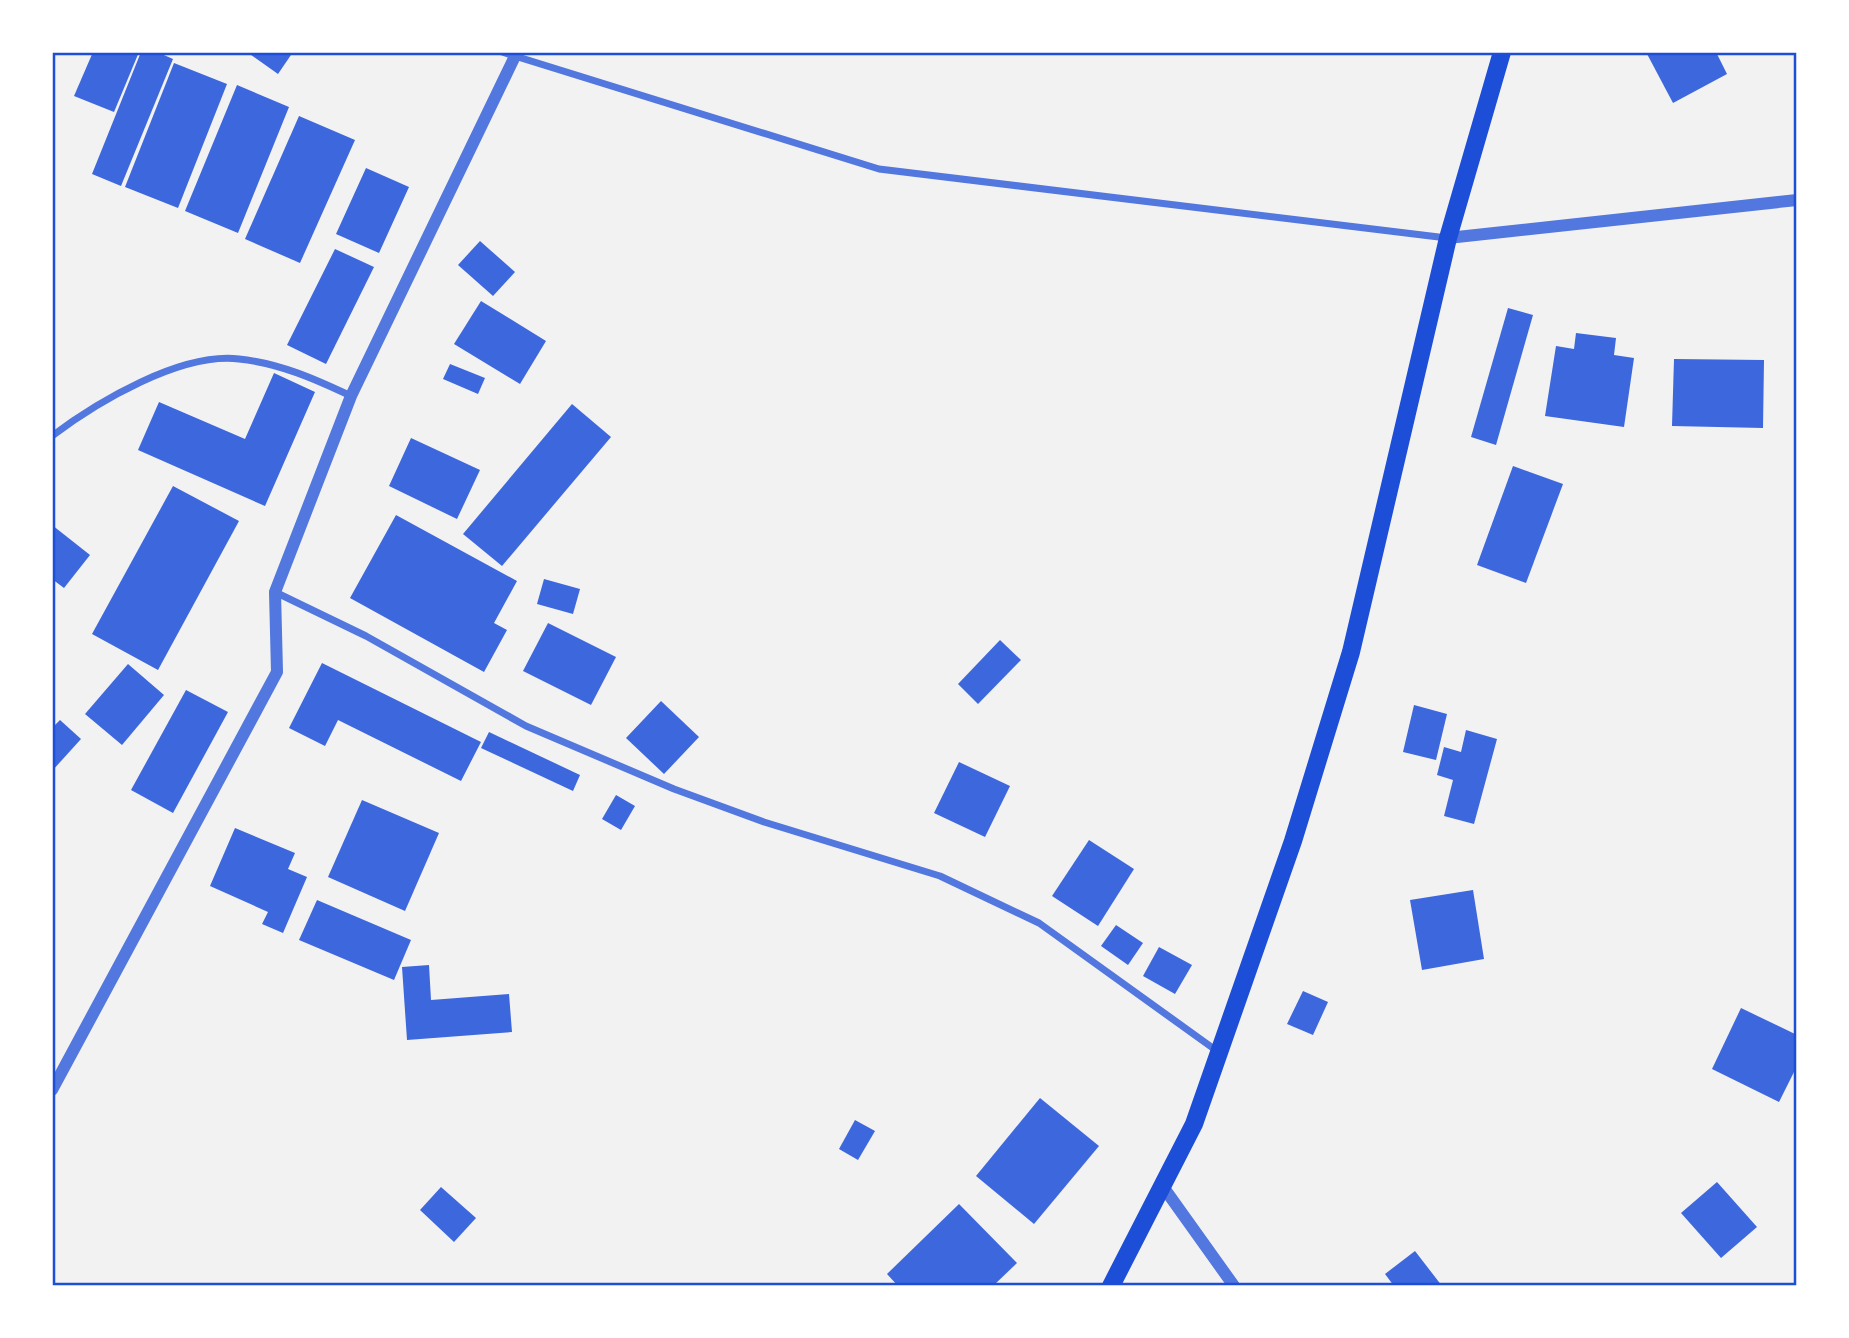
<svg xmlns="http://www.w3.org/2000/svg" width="1849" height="1338" viewBox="0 0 1849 1338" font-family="Cabin,sans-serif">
  <rect width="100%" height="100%" fill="#f2f2f2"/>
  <g fill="#3d67dc">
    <path d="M93,52H139L114,112L74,96Z"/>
    <path d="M141,52H157L173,59L121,186L92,174Z"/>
    <path d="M247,52H293L278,74Z"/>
    <path d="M1646,52H1716L1727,74L1673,103Z"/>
    <path d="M174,63L227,84L178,208L125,187Z"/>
    <path d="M237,85L289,107L238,233L185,211Z"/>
    <path d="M299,116L355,140L300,263L245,239Z"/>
    <path d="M366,168L409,187L379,253L336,234Z"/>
    <path d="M480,241L515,272L493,296L458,265Z"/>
    <path d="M335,249L374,267L326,364L287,345Z"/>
    <path d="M481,301L546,341L520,384L454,344Z"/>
    <path d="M1508,308L1533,315L1496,445L1471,437Z"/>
    <path d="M1576,333L1616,338L1614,355L1634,358L1624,427L1545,416L1556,346L1574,349Z"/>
    <path d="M1674,359L1764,360L1763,428L1672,426Z"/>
    <path d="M450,364L485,378L478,394L443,379Z"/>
    <path d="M274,373L315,392L265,506L138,450L159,402L245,439Z"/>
    <path d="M572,404L611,437L502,566L463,534Z"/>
    <path d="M411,438L480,470L457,519L389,486Z"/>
    <path d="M1513,466L1563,484L1526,583L1477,565Z"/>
    <path d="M173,486L239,521L158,670L92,634Z"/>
    <path d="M396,515L517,581L494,623L507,630L484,672L350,598Z"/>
    <path d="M52,525L90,555L64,588L52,579Z"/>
    <path d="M544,579L580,589L573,614L537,604Z"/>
    <path d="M548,623L616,657L591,705L523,671Z"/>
    <path d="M1000,640L1021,660L978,704L958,684Z"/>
    <path d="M322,663L481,742L461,781L338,720L325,746L289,728Z"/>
    <path d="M128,664L164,695L122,745L85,714Z"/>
    <path d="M186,690L228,712L173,813L131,790Z"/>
    <path d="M661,701L699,737L664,774L626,738Z"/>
    <path d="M1414,705L1447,714L1436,760L1403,752Z"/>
    <path d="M60,720L81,739L52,771V728Z"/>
    <path d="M1466,730L1497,739L1474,824L1444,816L1453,780L1437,775L1444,747L1461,752Z"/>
    <path d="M489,732L580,775L573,791L481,748Z"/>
    <path d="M959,762L1010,786L985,837L934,813Z"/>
    <path d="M616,795L635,806L621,830L602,819Z"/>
    <path d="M362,800L439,833L405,911L328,877Z"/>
    <path d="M235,828L295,853L288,869L307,877L283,933L262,924L268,912L210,886Z"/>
    <path d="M1089,840L1134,869L1098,926L1052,896Z"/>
    <path d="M1473,890L1484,959L1422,970L1410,900Z"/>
    <path d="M317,900L411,940L394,980L299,940Z"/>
    <path d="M1116,925L1143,943L1128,965L1101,946Z"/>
    <path d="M1159,947L1192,965L1175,994L1143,976Z"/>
    <path d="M429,965L431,1000L509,994L512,1032L407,1040L402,967Z"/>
    <path d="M1303,991L1328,1002L1313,1035L1287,1024Z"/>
    <path d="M1741,1008L1797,1035V1066L1779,1102L1712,1069Z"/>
    <path d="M1040,1098L1099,1146L1034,1224L976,1176Z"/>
    <path d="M855,1120L875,1131L858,1160L839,1149Z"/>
    <path d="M1717,1182L1757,1227L1721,1258L1681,1213Z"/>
    <path d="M441,1187L476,1218L454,1242L420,1210Z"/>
    <path d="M959,1204L1017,1263L993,1286H898L887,1274Z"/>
    <path d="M1415,1251L1442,1286H1394L1385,1274Z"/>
  </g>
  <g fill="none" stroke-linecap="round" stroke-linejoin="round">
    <g stroke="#5277de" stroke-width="7">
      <path d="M502,52L879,169L1447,238"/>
      <path d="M52,436C97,402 181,352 239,359C279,363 315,379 351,396"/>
      <path d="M275,592L366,636L526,726L674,789L764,822L940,876L1039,923L1217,1051"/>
    </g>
    <g stroke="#5277de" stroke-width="12">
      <path d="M1448,238L1797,200"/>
      <path d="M52,1090L277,672L275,592L351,396L517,52"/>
      <path d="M1164,1188L1234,1286"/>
    </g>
    <path stroke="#1d4ed8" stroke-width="18" d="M1111,1286L1194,1124L1293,841L1351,652L1448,238L1502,52"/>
  </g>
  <rect width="1849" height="1338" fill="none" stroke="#ffffff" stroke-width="108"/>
  <rect x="54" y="54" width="1741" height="1230" fill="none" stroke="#1d4ed8" stroke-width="2.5"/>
</svg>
